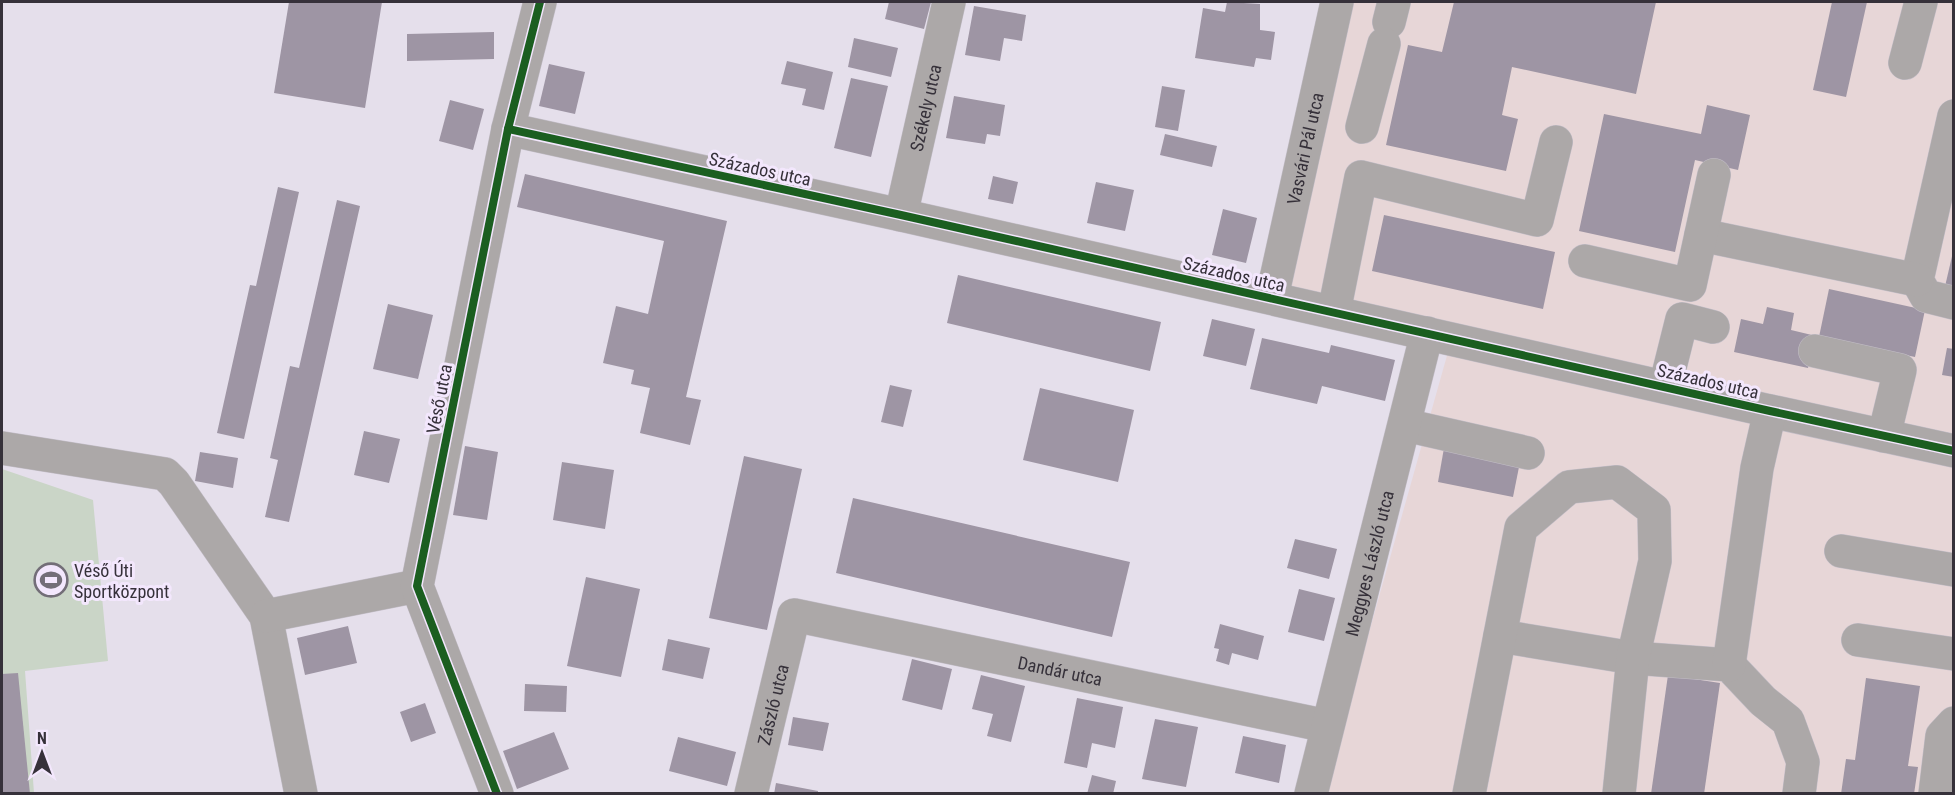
<svg xmlns="http://www.w3.org/2000/svg" width="1955" height="795" viewBox="0 0 1955 795" font-family="'Roboto Condensed',sans-serif">
  <rect width="100%" height="100%" fill="#e5dfeb"/>
  <path fill="#e7d6d7" d="M1351,2H1953V793H1327L1337,746L1448,352L1286,287Z"/>
  <path fill="#cad5c7" d="M2,469L93,500L108,661L25,671L34,793H2Z"/>
  <g fill="#9e95a4">
    <path d="M289,2H382L365,108L274,93Z"/>
    <path d="M889,2H931L924,29L885,19Z"/>
    <path d="M1227,2L1260,4V30L1275,32L1271,60L1256,58L1254,67L1195,58L1203,8L1225,12Z"/>
    <path d="M1454,2H1656L1636,94L1512,67L1502,115L1518,119L1506,171L1386,145L1408,45L1442,52Z"/>
    <path d="M1832,2H1867L1846,97L1813,90Z"/>
    <path d="M974,6L1026,15L1022,41L1004,38L1000,61L965,55Z"/>
    <path d="M494,32V59L407,61V34Z"/>
    <path d="M854,38L898,48L891,77L848,67Z"/>
    <path d="M787,61L833,72L824,110L802,105L806,89L781,84Z"/>
    <path d="M549,64L585,72L575,114L539,106Z"/>
    <path d="M851,78L888,86L871,157L834,148Z"/>
    <path d="M1162,86L1185,90L1178,131L1155,127Z"/>
    <path d="M954,96L1005,105L1000,136L987,134L985,144L946,138Z"/>
    <path d="M450,100L484,109L473,150L439,141Z"/>
    <path d="M1707,105L1750,115L1738,170L1695,160L1675,252L1579,231L1604,114L1701,134Z"/>
    <path d="M1165,134L1217,146L1212,167L1160,155Z"/>
    <path d="M525,174L727,221L686,397L701,400L690,445L640,433L650,388L631,384L634,370L603,363L616,306L648,314L664,241L517,207Z"/>
    <path d="M993,176L1018,182L1013,204L988,199Z"/>
    <path d="M1096,182L1134,190L1125,231L1087,223Z"/>
    <path d="M278,187L299,192L244,439L217,433L250,285L256,286Z"/>
    <path d="M337,200L360,206L289,522L265,517L278,460L270,458L290,366L299,368Z"/>
    <path d="M1223,209L1257,218L1246,263L1212,255Z"/>
    <path d="M1384,215L1555,252L1543,309L1372,271Z"/>
    <path d="M1953,252H1954V298L1943,295Z"/>
    <path d="M958,275L1161,322L1150,371L947,323Z"/>
    <path d="M1829,289L1925,310L1915,357L1819,337Z"/>
    <path d="M388,304L433,315L418,379L373,369Z"/>
    <path d="M1767,307L1794,313L1791,330L1816,336L1808,368L1734,352L1741,319L1763,324Z"/>
    <path d="M1212,319L1255,329L1246,366L1203,356Z"/>
    <path d="M1262,338L1329,353L1331,345L1395,360L1385,401L1322,386L1317,404L1250,389Z"/>
    <path d="M1947,348L1954,349V377L1942,375Z"/>
    <path d="M890,385L912,390L903,427L881,422Z"/>
    <path d="M1040,388L1134,410L1118,482L1023,460Z"/>
    <path d="M364,431L400,439L389,483L354,475Z"/>
    <path d="M465,446L498,452L487,520L453,515Z"/>
    <path d="M1444,448L1520,462L1513,497L1438,482Z"/>
    <path d="M200,452L238,458L233,488L195,481Z"/>
    <path d="M744,456L802,469L767,630L709,618Z"/>
    <path d="M562,462L614,470L605,529L553,520Z"/>
    <path d="M853,498L1130,562L1112,637L836,573Z"/>
    <path d="M1295,539L1337,549L1329,579L1287,568Z"/>
    <path d="M586,577L640,589L621,677L567,666Z"/>
    <path d="M1299,589L1335,598L1324,641L1288,632Z"/>
    <path d="M1220,624L1264,636L1258,660L1232,653L1229,665L1216,661L1219,649L1214,648Z"/>
    <path d="M348,626L357,663L305,675L297,638Z"/>
    <path d="M668,639L710,648L703,679L662,670Z"/>
    <path d="M912,659L952,669L942,710L902,700Z"/>
    <path d="M18,673L30,794H2V674Z"/>
    <path d="M981,675L1025,686L1011,742L987,736L993,714L972,709Z"/>
    <path d="M1668,675L1720,683L1704,794H1651Z"/>
    <path d="M1866,678L1920,686L1908,766L1918,767L1914,794H1841L1846,759L1855,760Z"/>
    <path d="M525,684L567,686L566,712L524,711Z"/>
    <path d="M1077,698L1123,707L1115,748L1092,743L1087,768L1064,763Z"/>
    <path d="M425,703L436,733L411,742L400,712Z"/>
    <path d="M793,717L829,723L823,751L788,745Z"/>
    <path d="M1155,719L1198,727L1186,787L1142,779Z"/>
    <path d="M554,732L569,769L517,789L503,751Z"/>
    <path d="M1243,736L1286,745L1279,783L1235,773Z"/>
    <path d="M678,737L736,752L727,786L669,771Z"/>
    <path d="M1092,775L1116,781L1113,794H1087Z"/>
    <path d="M776,783L818,791V794H774Z"/>
  </g>
  <g fill="none" stroke-linecap="round" stroke-linejoin="round">
    <g stroke="#c2bdc7" stroke-width="34">
      <g id="minor">
        <path d="M1389,22L1394,2"/>
        <path d="M1905,63L1921,2"/>
        <path d="M1954,116L1917,280L1926,296L1954,303"/>
        <path d="M1362,127L1384,44"/>
        <path d="M508,129L901,215L1770,411L1954,451"/>
        <path id="s1" d="M901,215L949,2"/>
        <path d="M1701,235L1917,280"/>
        <path d="M1585,261L1690,285L1714,175"/>
        <path id="s2" d="M1272,297L1337,2"/>
        <path d="M1334,312L1361,177L1537,220L1556,142"/>
        <path d="M1815,351L1900,370L1884,436"/>
        <path d="M1665,387L1682,319L1713,327"/>
        <path d="M1405,425L1528,453"/>
        <path d="M2,448L165,474L174,483L266,616L301,794"/>
        <path d="M1841,551L1954,570"/>
        <path d="M266,616L417,586"/>
        <path d="M1500,636L1633,658L1729,665L1763,701L1788,721L1803,762L1799,794"/>
        <path d="M1858,640L1954,654"/>
        <path d="M1729,665L1757,468L1770,411"/>
        <path d="M497,794L417,586L508,129L540,2"/>
        <path id="s3" d="M751,794L794,615L1327,726"/>
        <path id="s4" d="M1311,794L1427,333"/>
        <path d="M1469,794L1521,528L1569,487L1617,482L1654,510L1655,561L1633,658L1619,794"/>
        <path d="M1935,794L1942,736L1954,723"/>
      </g>
    </g>
    <use href="#minor" stroke="#aca8a8" stroke-width="33"/>
    <g stroke="#f3e7fd" stroke-width="11">
      <g id="cycleway">
        <path d="M508,129L901,215L1770,411L1954,451"/>
        <path d="M497,794L417,586L508,129L540,2"/>
      </g>
    </g>
    <use href="#cycleway" stroke="#1b5e20" stroke-width="8"/>
  </g>
  <defs>
    <g id="stadium-ring" transform="scale(1.725)"><circle r="9.5" fill="#f3e7fd" stroke="#736e78" stroke-width="1.5"/><path d="M0-5a6.5 5 0 1 0 0 10a6.5 5 0 1 0 0-10ZM-3.5-1.8h7v3.6h-7Z" fill="#736e78"/></g>
  </defs>
  <g fill-rule="evenodd">
    <use href="#stadium-ring" x="51" y="580"/>
  </g>
  <g text-anchor="middle" dominant-baseline="central" stroke-width="6" stroke-linejoin="round" paint-order="stroke">
    <g font-size="18" fill="#36313a" stroke="#f3e7fd">
      <text stroke="none"><textPath href="#s1" startOffset="110">Székely utca</textPath></text>
      <text stroke="none"><textPath href="#s2" startOffset="152">Vasvári Pál utca</textPath></text>
      <text transform="translate(760 169) rotate(12)">Százados utca</text>
      <text transform="translate(1234 274) rotate(13)">Százados utca</text>
      <text transform="translate(1708 381) rotate(13)">Százados utca</text>
      <text transform="translate(439 399) rotate(-79)">Véső utca</text>
      <text stroke="none"><textPath href="#s4" startOffset="238">Meggyes László utca</textPath></text>
      <text stroke="none"><textPath href="#s3" startOffset="456">Dandár utca</textPath></text>
      <text stroke="none"><textPath href="#s3" startOffset="92">Zászló utca</textPath></text>
    </g>
    <g font-size="18" fill="#36313a" stroke="#f3e7fd" text-anchor="start">
      <text x="74" y="570">Véső Úti<tspan x="74" dy="21">Sportközpont</tspan></text>
    </g>
  </g>
  <rect width="1955" height="795" fill="none" stroke="#36313a" stroke-width="6"/>
  <g transform="translate(42 753)" stroke="#f3e7fd" stroke-width="4.5" paint-order="stroke">
  <path d="M0-4.5L10 22L0 15L-10 22Z" fill="#36313a"/>
  <text y="-9" font-size="16" font-weight="bold" text-anchor="middle" fill="#36313a">N</text>
  </g>
</svg>
